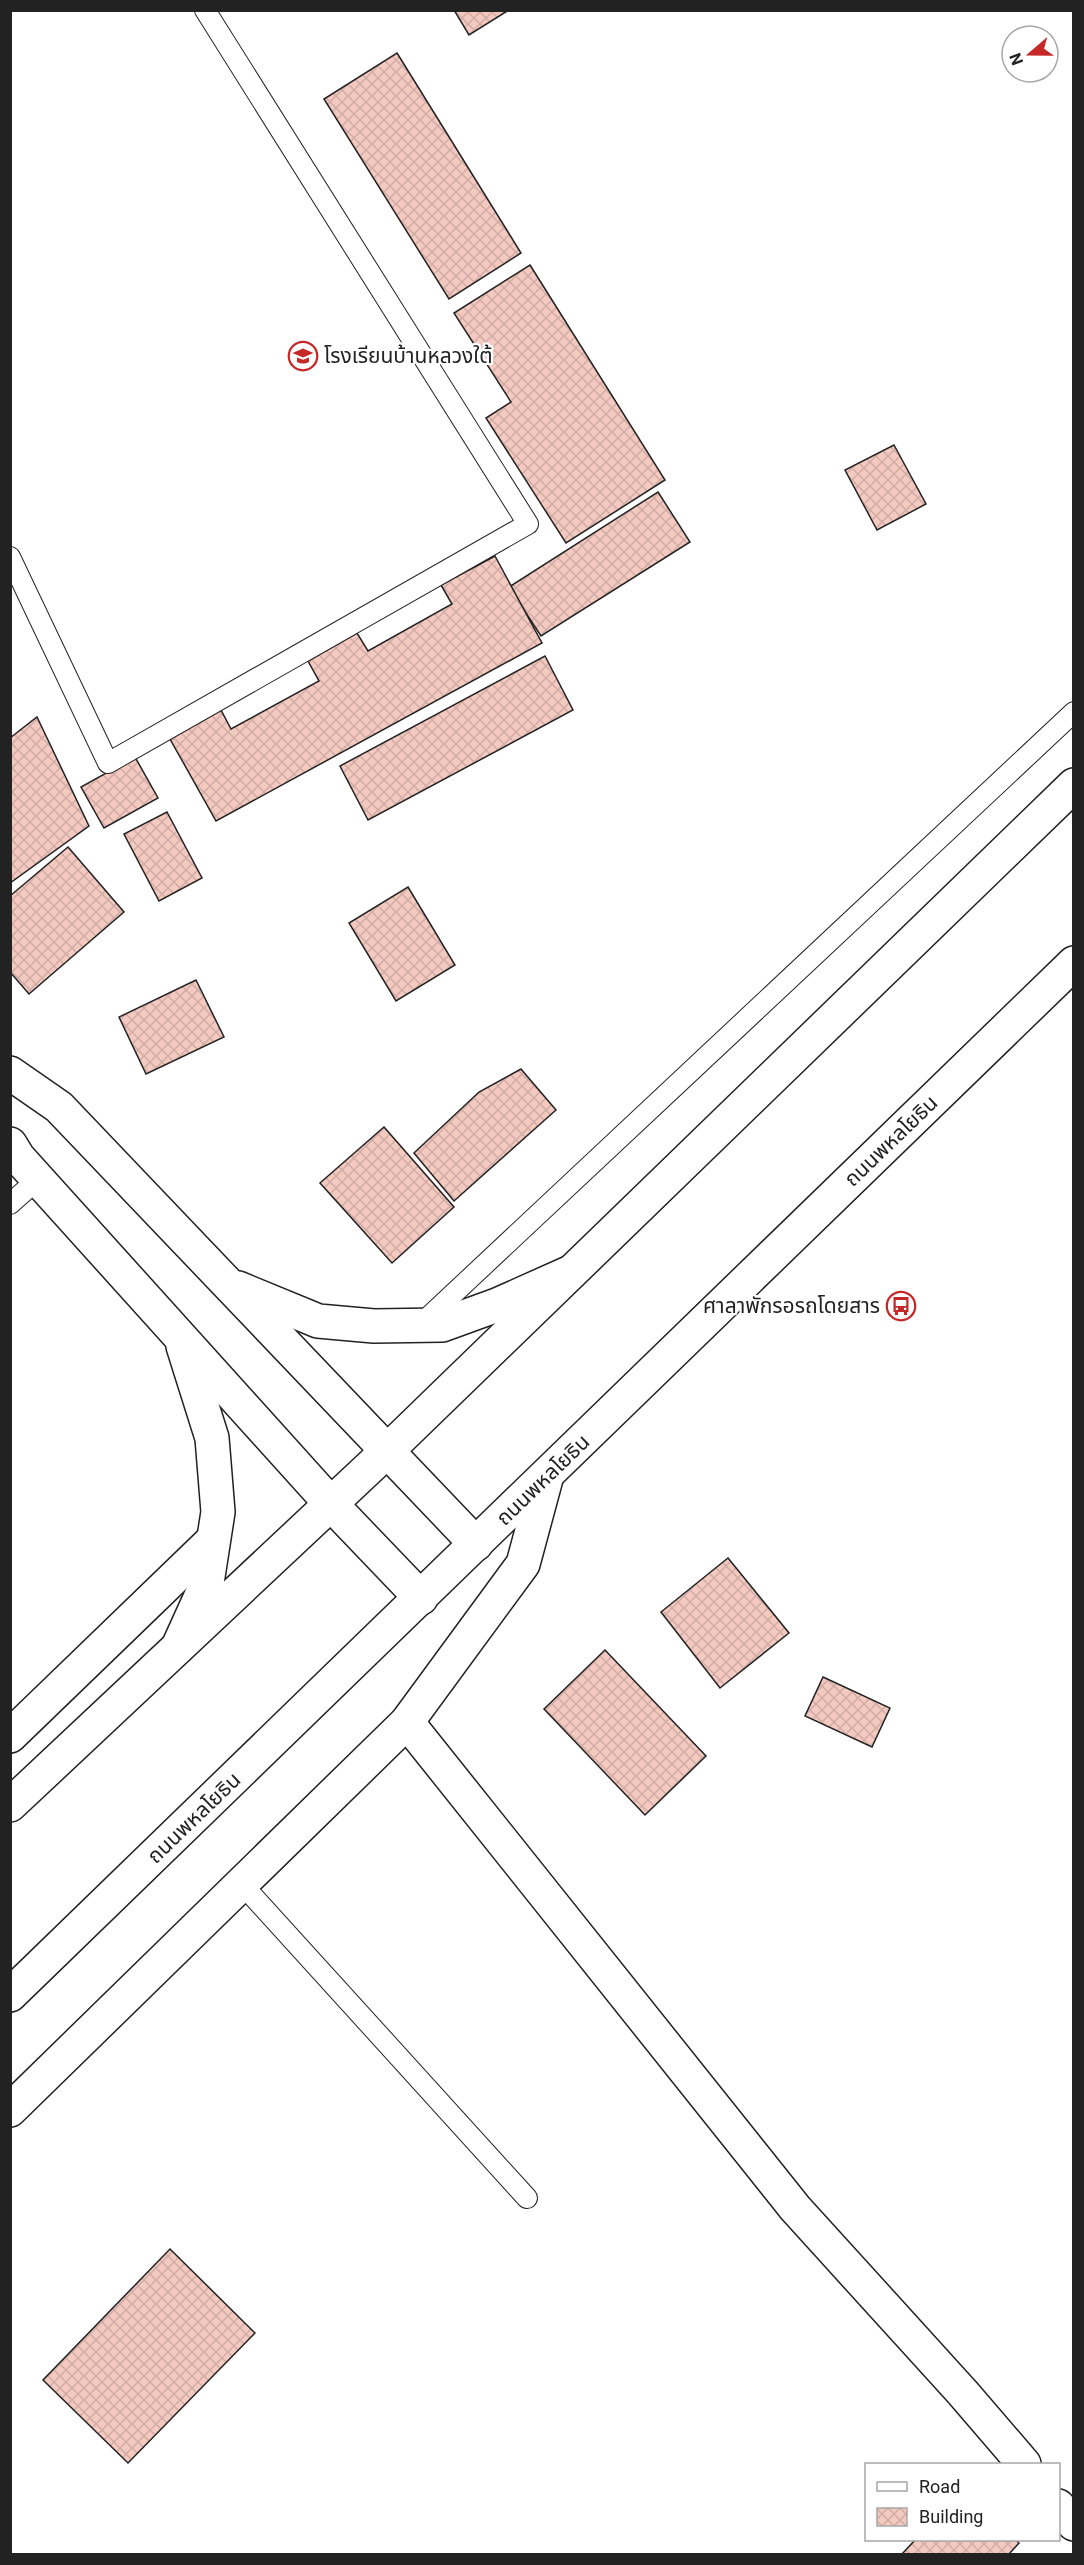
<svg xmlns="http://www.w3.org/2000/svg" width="1084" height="2565" viewBox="0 0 1084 2565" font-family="Roboto,'Noto Sans Thai',sans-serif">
  <defs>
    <pattern id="building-cross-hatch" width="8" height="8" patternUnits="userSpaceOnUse" patternTransform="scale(1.5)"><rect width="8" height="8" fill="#f3c9c0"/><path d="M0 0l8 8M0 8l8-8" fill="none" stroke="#d0aca5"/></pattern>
  </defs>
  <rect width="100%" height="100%" fill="#fff"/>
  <g fill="url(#building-cross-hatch)" stroke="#222" stroke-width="1.5">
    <path d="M454,10H509L469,35Z"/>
    <path d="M397,53L521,253L449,299L324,99Z"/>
    <path d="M530,265L665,480L566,543L486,418L511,402L454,313Z"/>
    <path d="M894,445L926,504L877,530L845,470Z"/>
    <path d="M658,492L690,542L541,636L509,587Z"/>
    <path d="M495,556L542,643L216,821L170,739L221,710L231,729L319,681L308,661L357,633L368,651L452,604L441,585Z"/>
    <path d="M545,656L573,710L368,820L340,766Z"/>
    <path d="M37,717L89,826L10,883V738Z"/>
    <path d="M135,757L158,798L104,828L81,787Z"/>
    <path d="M167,812L202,878L159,901L124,834Z"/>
    <path d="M68,847L124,912L29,994L10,972V896Z"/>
    <path d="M408,887L455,965L396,1001L349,923Z"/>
    <path d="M196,980L224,1037L146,1074L119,1017Z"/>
    <path d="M521,1069L556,1110L454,1201L414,1153L479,1092Z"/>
    <path d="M384,1127L454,1207L392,1263L320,1183Z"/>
    <path d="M728,1558L789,1633L720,1688L661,1612Z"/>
    <path d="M605,1650L706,1756L645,1815L544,1709Z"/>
    <path d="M823,1677L890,1708L872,1747L805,1716Z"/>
    <path d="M170,2249L255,2333L128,2463L43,2380Z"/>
    <path d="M915,2540H1016L1019,2543L1009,2554H902Z"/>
  </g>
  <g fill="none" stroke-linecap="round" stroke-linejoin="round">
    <g stroke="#222" stroke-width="22">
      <g id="service">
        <path d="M10,557L108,763L528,524L205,10"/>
        <path d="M10,1204L38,1179"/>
        <path d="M420,1325L1074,712"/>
        <path d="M241,1883L527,2198"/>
      </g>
    </g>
    <g stroke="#222" stroke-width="36">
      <g id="minor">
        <path d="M407,1722L795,2208L963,2393L1024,2464"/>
        <path d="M10,1736L213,1540"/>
        <path d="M10,2110L407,1722L523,1564L547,1475"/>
        <path d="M1058,2506L1074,2524"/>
      </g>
    </g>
    <g stroke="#222" stroke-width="36">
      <g id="secondary">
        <path d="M10,1073L59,1107L476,1544"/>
        <path d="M10,1144L18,1157L331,1504L421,1598"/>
        <path d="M238,1288L318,1321L374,1326L442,1325L497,1305L571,1272"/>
        <path d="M178,1647L207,1583L218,1512L212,1438L183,1346"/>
      </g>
    </g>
    <g stroke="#222" stroke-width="36">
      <g id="trunk">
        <path d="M10,1805L386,1452L1074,785"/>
        <path d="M10,1995L1074,963"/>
      </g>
    </g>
    <use href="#service" stroke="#fff" stroke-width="20"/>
    <use href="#minor" stroke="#fff" stroke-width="33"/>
    <use href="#secondary" stroke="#fff" stroke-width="33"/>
    <use href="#trunk" stroke="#fff" stroke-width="33"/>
  </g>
  <defs>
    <g id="school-ring" transform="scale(1.5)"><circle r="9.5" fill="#fff" stroke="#c62828" stroke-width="1.5"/><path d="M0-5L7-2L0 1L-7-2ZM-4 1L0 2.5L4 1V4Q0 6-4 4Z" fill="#c62828"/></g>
    <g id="bus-ring" transform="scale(1.5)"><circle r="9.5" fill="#fff" stroke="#c62828" stroke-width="1.5"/><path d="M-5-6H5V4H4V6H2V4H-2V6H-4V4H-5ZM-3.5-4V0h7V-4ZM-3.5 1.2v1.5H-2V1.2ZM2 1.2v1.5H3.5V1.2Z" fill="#c62828"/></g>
  </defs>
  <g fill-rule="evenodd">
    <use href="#school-ring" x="303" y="356"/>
    <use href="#bus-ring" x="901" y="1306"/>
  </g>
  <g text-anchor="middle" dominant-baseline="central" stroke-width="4.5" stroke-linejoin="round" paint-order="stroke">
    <g font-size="21" fill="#222" stroke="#fff" text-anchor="start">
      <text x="324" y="356">โรงเรียนบ้านหลวงใต้</text>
      <text x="880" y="1306" text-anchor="end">ศาลาพักรอรถโดยสาร</text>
    </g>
    <g font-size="21" fill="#222" stroke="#fff">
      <text transform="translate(891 1141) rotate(-44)">ถนนพหลโยธิน</text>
      <text transform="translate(543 1480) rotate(-44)">ถนนพหลโยธิน</text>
      <text transform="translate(194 1818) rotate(-44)">ถนนพหลโยธิน</text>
    </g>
  </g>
  <rect width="1084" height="2565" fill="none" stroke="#222222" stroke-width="24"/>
  <rect x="865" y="2463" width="195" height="78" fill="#ffffff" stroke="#a7a7a7" stroke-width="1.5"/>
  <rect x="877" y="2482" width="30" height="9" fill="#ffffff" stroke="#a7a7a7" stroke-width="1.5"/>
  <text x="919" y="2493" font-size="18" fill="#222222">Road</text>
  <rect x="877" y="2508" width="30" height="18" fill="url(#building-cross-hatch)" stroke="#a7a7a7" stroke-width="1.5"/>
  <text x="919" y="2523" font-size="18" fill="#222222">Building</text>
  <g transform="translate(1030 54) rotate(250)"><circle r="28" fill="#ffffff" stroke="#a7a7a7" stroke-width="1.5"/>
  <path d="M0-4.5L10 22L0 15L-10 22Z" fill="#c62828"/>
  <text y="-9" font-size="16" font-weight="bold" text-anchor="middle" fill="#222222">N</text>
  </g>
</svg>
